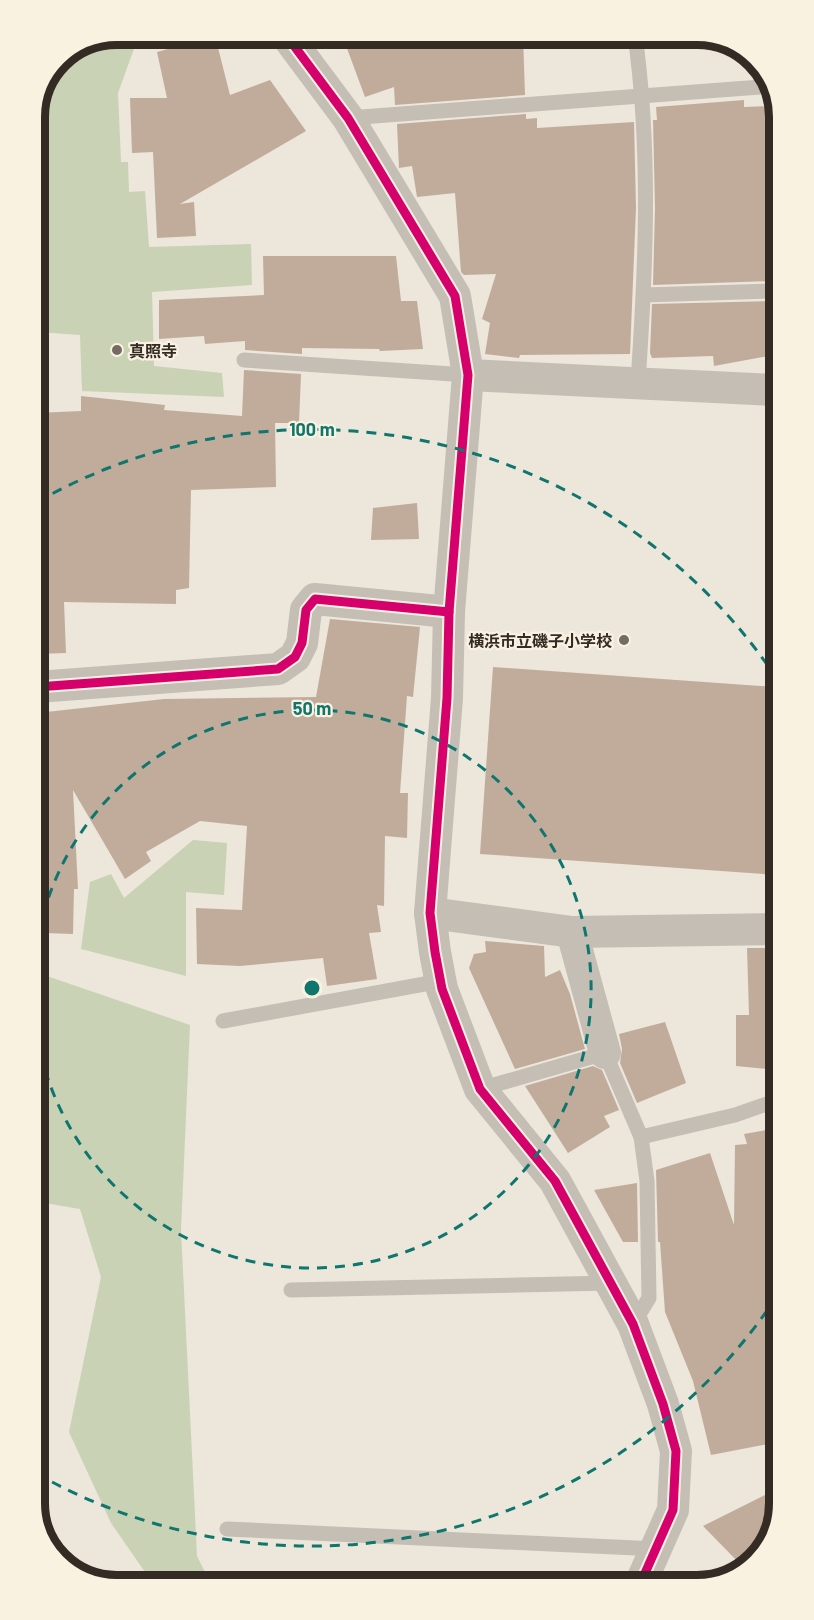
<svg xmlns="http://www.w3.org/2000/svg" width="814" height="1620" viewBox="0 0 814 1620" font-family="Barlow,'Noto Sans JP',sans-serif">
  <rect width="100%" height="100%" fill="#ece6db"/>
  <g fill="#c9d2b4">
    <path d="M117,35H139L118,93L121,162H128L129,192L145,191L149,247L251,244L252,285L152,292L154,366L222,373L224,397L82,391L80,335L38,332L37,106L59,59Z"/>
    <path d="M193,840L227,843L224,895L186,892V976L81,949L90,882L111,874L124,898Z"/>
    <path d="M38,973L190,1025L181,1230L197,1556L211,1584L154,1585L111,1523L69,1432L101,1277L80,1209L39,1202Z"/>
  </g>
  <g fill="#c1ac9c">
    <path d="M342,35H523L525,95L395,105L394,87L365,97Z"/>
    <path d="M215,36L230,95L270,80L306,131L180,204L194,202L196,236L157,238L153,152L132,153L130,98H167L157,52Z"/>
    <path d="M744,100V107L773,106L774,281L653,285L655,208L653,120H657L656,107Z"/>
    <path d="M526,114V119L537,118V128L634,122L636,208L630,354L520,355L519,358L485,354L490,323L482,319L496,274L464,275L461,272L455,193L417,197L412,166L399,168L397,124Z"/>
    <path d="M263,256H396L401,301H417L423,349L380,351L379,349L302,348V354L245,350V341L205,344L204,336L159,339V300L264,295Z"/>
    <path d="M774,301V355L714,366L713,356L652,358L650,353L652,304Z"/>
    <path d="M244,370L301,374L299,423H275L276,487L191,490L189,588L176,590V604L64,602L66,653L37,654L36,413L81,411V396L165,405L164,410L242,416Z"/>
    <path d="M417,503L419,539L371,540L373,508Z"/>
    <path d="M330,619L420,627L413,697L407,696L400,793H408L407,838L385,836L384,906L377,905L381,932L369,933L377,979L327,986L323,958L240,966L197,964L196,908L242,910L247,826L200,821L146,852L151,861L125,879L73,790L78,889H74L73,934L44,933L38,937L37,713L164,699L316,697Z"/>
    <path d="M493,667L776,687L777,875L480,854Z"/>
    <path d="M485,941L544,946L545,977L560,970L570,994L585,1049L515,1069L469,968L474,954L486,952Z"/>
    <path d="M747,948H777L778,1070L736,1066V1015H749Z"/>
    <path d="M665,1022L686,1083L637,1103L620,1063L622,1049L619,1034Z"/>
    <path d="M593,1066L602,1070L619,1110L604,1116L610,1127L568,1153L525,1086Z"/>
    <path d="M778,1128L779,1363L766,1365L778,1433L768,1444L711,1455L693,1381L665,1312L660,1242H658L656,1170L710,1153L734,1225L735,1145L747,1144L744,1134Z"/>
    <path d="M637,1183L638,1242H623L594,1190Z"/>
    <path d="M779,1488V1503L765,1549L743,1567L703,1526Z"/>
  </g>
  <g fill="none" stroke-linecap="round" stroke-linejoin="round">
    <g stroke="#c4beb5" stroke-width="15">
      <path d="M635,35C651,152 646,264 638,382"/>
      <path d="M348,118L773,86"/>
      <path d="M644,295L774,291"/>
      <path d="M244,360L468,375"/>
      <path d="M223,1021L441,981"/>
      <path d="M480,1089L605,1053L641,1137L735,1115L778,1100"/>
      <path d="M291,1290L611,1283"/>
      <path d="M633,1324L649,1298L647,1181L641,1137"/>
      <path d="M227,1529L657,1549"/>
    </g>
    <g stroke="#c4beb5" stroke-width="32">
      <path d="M286,35L348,118L455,296L468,375L449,612L447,698L430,913L435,952L442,989L480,1089L555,1181L633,1324L663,1404L676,1451L673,1510L642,1580"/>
      <path d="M468,375L775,390"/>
      <path d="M37,687L278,669L295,657L302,643L306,610L315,599L449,612"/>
      <path d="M430,913L572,932L777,929"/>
      <path d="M572,932L605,1053"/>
    </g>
    <g stroke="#faf2e1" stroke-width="13">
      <g id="cycleway">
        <path d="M286,35L348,118L455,296L468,375L449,612L447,698L430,913L435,952L442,989L480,1089L555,1181L633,1324L663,1404L676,1451L673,1510L642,1580"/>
        <path d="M37,687L278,669L295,657L302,643L306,610L315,599L449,612"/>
      </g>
    </g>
    <use href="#cycleway" stroke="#d6006c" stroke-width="9"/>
  </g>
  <g fill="none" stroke="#0f766e" stroke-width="3" stroke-dasharray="10 8">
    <path d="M39 932A279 279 0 1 1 39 1046"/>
    <path d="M777 1296A558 558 0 0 1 41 1476M37 502A558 558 0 0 1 775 676"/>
  </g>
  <g fill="#746c64" stroke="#faf2e1" stroke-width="2">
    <circle cx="117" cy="350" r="6"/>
    <circle cx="624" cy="640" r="6"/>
  </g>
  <g text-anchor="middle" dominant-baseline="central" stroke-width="4.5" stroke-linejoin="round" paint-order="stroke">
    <g font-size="16" font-weight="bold" fill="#342b24" stroke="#faf2e1" text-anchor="start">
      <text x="129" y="350">真照寺</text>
      <text x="612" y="640" text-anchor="end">横浜市立磯子小学校</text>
    </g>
  </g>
  <path d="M0 0H814V1620H0ZM117 45H697A72 72 0 0 1 769 117V1503A72 72 0 0 1 697 1575H117A72 72 0 0 1 45 1503V117A72 72 0 0 1 117 45Z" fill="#faf2e1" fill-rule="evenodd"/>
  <path fill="none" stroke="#342b24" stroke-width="8" d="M117 45H697A72 72 0 0 1 769 117V1503A72 72 0 0 1 697 1575H117A72 72 0 0 1 45 1503V117A72 72 0 0 1 117 45Z"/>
  <circle cx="312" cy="988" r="9" fill="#0f766e" stroke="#faf2e1" stroke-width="3"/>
  <g font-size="18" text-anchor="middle" font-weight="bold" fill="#0f766e" stroke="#faf2e1" stroke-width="4.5" stroke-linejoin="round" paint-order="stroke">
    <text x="312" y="436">100 m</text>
    <text x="312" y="715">50 m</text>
  </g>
</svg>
